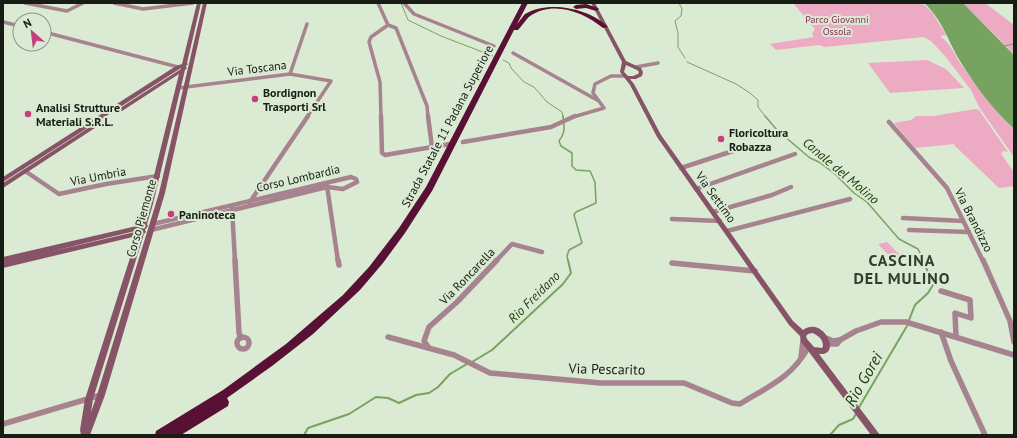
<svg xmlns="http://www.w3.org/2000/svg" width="1017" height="438" viewBox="0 0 1017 438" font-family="'PT Sans',sans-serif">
  <rect width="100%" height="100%" fill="#daead3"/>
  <g fill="#edabc3">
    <path d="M793,3H922L932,12L946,35L940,36C951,44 953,52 960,63C977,86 993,110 1014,130V157L979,107L971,90L945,56L931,41L924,37L825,47L819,45L776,50L770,44L814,37L812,34L815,29Z"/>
    <path d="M963,3H985L1014,25V54Z"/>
    <path d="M927,60L946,69L964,88L890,93L868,63Z"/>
    <path d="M975,109L979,110L1008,152L1003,151L1001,154L1014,172V186L999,188L954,145L955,144L915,148L894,123L911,120L916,116H933Z"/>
    <path d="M887,242L903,258L894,261L878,244Z"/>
  </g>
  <path fill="#76a460" d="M924,3H963L1014,55V129C994,111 974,84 960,61C948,41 942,19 924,3Z"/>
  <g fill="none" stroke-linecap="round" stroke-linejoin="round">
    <g stroke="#76a460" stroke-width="1">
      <path d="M401,3L408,20L441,36L493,56"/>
      <path d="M679,3L682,9L681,16L675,21L678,33V47L685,58"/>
      <path d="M1004,46L1014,44"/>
      <path d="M503,60L509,63L511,68L524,82L534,87L547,102L562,112L563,117"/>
      <path d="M687,62L736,84L750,93L758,100V107L766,117"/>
    </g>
    <g stroke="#76a460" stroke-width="1.5">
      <path d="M563,116C564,127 566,132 559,141L561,146L572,153V166L576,170L590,171L595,182L596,203L576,212L574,215L582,243L569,250L567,256L568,261"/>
      <path d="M765,116L777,130L810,158L819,162L835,174L854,193L867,202L899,239L918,249L924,261"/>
    </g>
    <g stroke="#76a460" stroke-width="2">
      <path d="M909,320L915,305L928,293L933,285L923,260"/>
      <path d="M472,362L492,350L563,284L571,273L568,260"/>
      <path d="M858,409L907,326"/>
      <path d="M304,435L308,428L349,414L376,397L388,398L399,403L416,395L429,393L438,387L450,374L467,364"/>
      <path d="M830,435L839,425L853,419L856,414"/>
    </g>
    <g stroke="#a7838f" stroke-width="3.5">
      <path d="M25,3L67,11L83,3"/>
      <path d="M114,3L143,9L193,3"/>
      <path d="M378,3L388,25L396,28L427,106L428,117"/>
      <path d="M404,3L414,14L494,46"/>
      <path d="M3,22L20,26"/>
      <path d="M44,32L178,67"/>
      <path d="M513,53L597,100"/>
      <path d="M636,67L658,63"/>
      <path d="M290,74L307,24"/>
      <path d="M178,88L290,74L331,81L307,117"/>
      <path d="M381,117L380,82L369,42L371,37L388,25"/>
      <path d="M573,117L604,108L593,93L595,84L611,76H625"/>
    </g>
    <g stroke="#a7838f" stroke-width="4.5">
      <path d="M381,116L382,153L385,155L450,144"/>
      <path d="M428,116L432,147"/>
      <path d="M889,122L947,188L983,261"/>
      <path d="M463,142L551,127L575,116"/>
      <path d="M681,168L736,150"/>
      <path d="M25,171L59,194L106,184L158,176"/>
      <path d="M327,186L338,261"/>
      <path d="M696,189L795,154"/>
      <path d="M250,202L308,116"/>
      <path d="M232,208L235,261"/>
      <path d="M713,212L772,195L791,187"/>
      <path d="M903,218L963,221"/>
      <path d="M672,219L720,221"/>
      <path d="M151,230L327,187L343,189L357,182L356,179L351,177L153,224"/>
      <path d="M909,230L969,232"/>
      <path d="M727,231L850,199"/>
      <path d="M496,261L512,244L542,252"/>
    </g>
    <g stroke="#a7838f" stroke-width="5.5">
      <path d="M235,260L239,333L241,338"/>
      <path d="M338,260L339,265"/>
      <path d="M983,260L1010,321L1014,342"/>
      <path d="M672,263L755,271"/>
      <path d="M941,291L970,300L971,318L955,313L956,337"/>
      <path d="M941,332L951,361L985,435"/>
      <circle cx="243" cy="343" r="6"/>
      <path d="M388,337L454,355L490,373L601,383H684L732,403L740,404C769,386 791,378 808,348"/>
      <path d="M826,338L833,341L840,340"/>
      <path d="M828,344H837L840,340L856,331L881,322H906L1014,355"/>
      <path d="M429,348L424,341L429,327L457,302L497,260"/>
      <path d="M801,358L803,340"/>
      <path d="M3,424L101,395"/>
    </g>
    <g fill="#875467" fill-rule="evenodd">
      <path d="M197,3H201L187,63L188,64L186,66V67L187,68L185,70L153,204L147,224L148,226L145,230L146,232L144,234L93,399L91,412L97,395L159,193L203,3H207L165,193L105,395L90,435H81L80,430L85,399L137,236L3,268V257L141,225L147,204L179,74L122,111H118L117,110L181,69V68L3,182V177L176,66L182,64ZM139,230V231L49,252Z"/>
      <path d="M591,3H595L626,61L641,68L643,72L642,76L636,79H630L634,84L661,135L793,321L803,330C823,315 843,356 819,354L880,435H871L809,352L801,342L800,336L789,325L657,137L630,85L620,72L622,62ZM626,65L637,70L639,72L638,74L633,76H628L624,72ZM812,333C818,335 823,339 823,346L822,348L814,347L807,339L806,336L808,334Z"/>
      <path d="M99,121L102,123L101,124L3,188V183Z"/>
    </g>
    <g fill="#581134" fill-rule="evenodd">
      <path d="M522,3H528L517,24C520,21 522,17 525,14C547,0 590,8 608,27L603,28C584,12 553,0 530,16C526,19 522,26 518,30H514L432,191L405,233L383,263L360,290L313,334L272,366L227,398L229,402L228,406L181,435H155L156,431L223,390L286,344L343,295L369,267L399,228L426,187Z"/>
      <path d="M586,4L598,8L599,9L596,11L586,8L576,9L573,7L576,5Z"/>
    </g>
  </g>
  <g fill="#c53e7e" stroke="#daead3" stroke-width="1.5">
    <circle cx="255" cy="99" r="4"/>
    <circle cx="28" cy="114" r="4"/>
    <circle cx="721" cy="139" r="4"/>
    <circle cx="171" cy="214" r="4"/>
  </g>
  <g text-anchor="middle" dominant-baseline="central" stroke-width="4" stroke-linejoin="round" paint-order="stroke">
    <g font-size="10" fill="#8b2b58" stroke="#daead3">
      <text x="837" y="19">Parco Giovanni<tspan x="837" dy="12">Ossola</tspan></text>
    </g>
    <g font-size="12" fill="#171d15" stroke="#daead3">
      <text transform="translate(257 68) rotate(-7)">Via Toscana</text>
      <text transform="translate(447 126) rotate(-62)">Strada Statale 11 Padana Superiore</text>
      <text transform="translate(98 176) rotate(-11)">Via Umbria</text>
      <text transform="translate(298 178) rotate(-13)">Corso Lombardia</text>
      <text transform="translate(716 197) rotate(54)">Via Settimo</text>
      <text transform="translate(141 218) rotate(-74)">Corso Piemonte</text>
      <text transform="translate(974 220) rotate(63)">Via Brandizzo</text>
      <text transform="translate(467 276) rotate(-46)">Via Roncarella</text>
    </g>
    <g font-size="12" font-weight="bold" fill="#171d15" stroke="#daead3" text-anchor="start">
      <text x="263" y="92">Bordignon<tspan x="263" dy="14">Trasporti Srl</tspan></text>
      <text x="36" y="107">Analisi Strutture<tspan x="36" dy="14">Materiali S.R.L.</tspan></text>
      <text x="729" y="132">Floricoltura<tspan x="729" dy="14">Robazza</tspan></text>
      <text x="179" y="214">Paninoteca</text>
    </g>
    <g font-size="13" font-style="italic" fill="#213f0f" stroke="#daead3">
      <text transform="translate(841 171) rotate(40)">Canale del Molino</text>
      <text transform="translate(534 297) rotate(-45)">Rio Freidano</text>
    </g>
    <g font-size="14" fill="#171d15" stroke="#daead3">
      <text transform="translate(607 369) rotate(1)">Via Pescarito</text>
    </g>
    <g font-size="16" font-weight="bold" letter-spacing="1" fill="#313e2c" stroke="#daead3">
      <text x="902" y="260">CASCINA<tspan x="902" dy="18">DEL MULINO</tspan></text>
    </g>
    <g font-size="16" font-style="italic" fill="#213f0f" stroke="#daead3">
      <text transform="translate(863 379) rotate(-60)">Rio Gorei</text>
    </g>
  </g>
  <rect width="1017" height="438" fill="none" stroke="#171d15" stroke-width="8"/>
  <g transform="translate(32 32) rotate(332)"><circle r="19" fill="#daead3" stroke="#8c9887"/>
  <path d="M0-3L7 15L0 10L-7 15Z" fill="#c53e7e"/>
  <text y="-6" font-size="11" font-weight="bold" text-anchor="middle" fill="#171d15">N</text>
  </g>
</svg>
